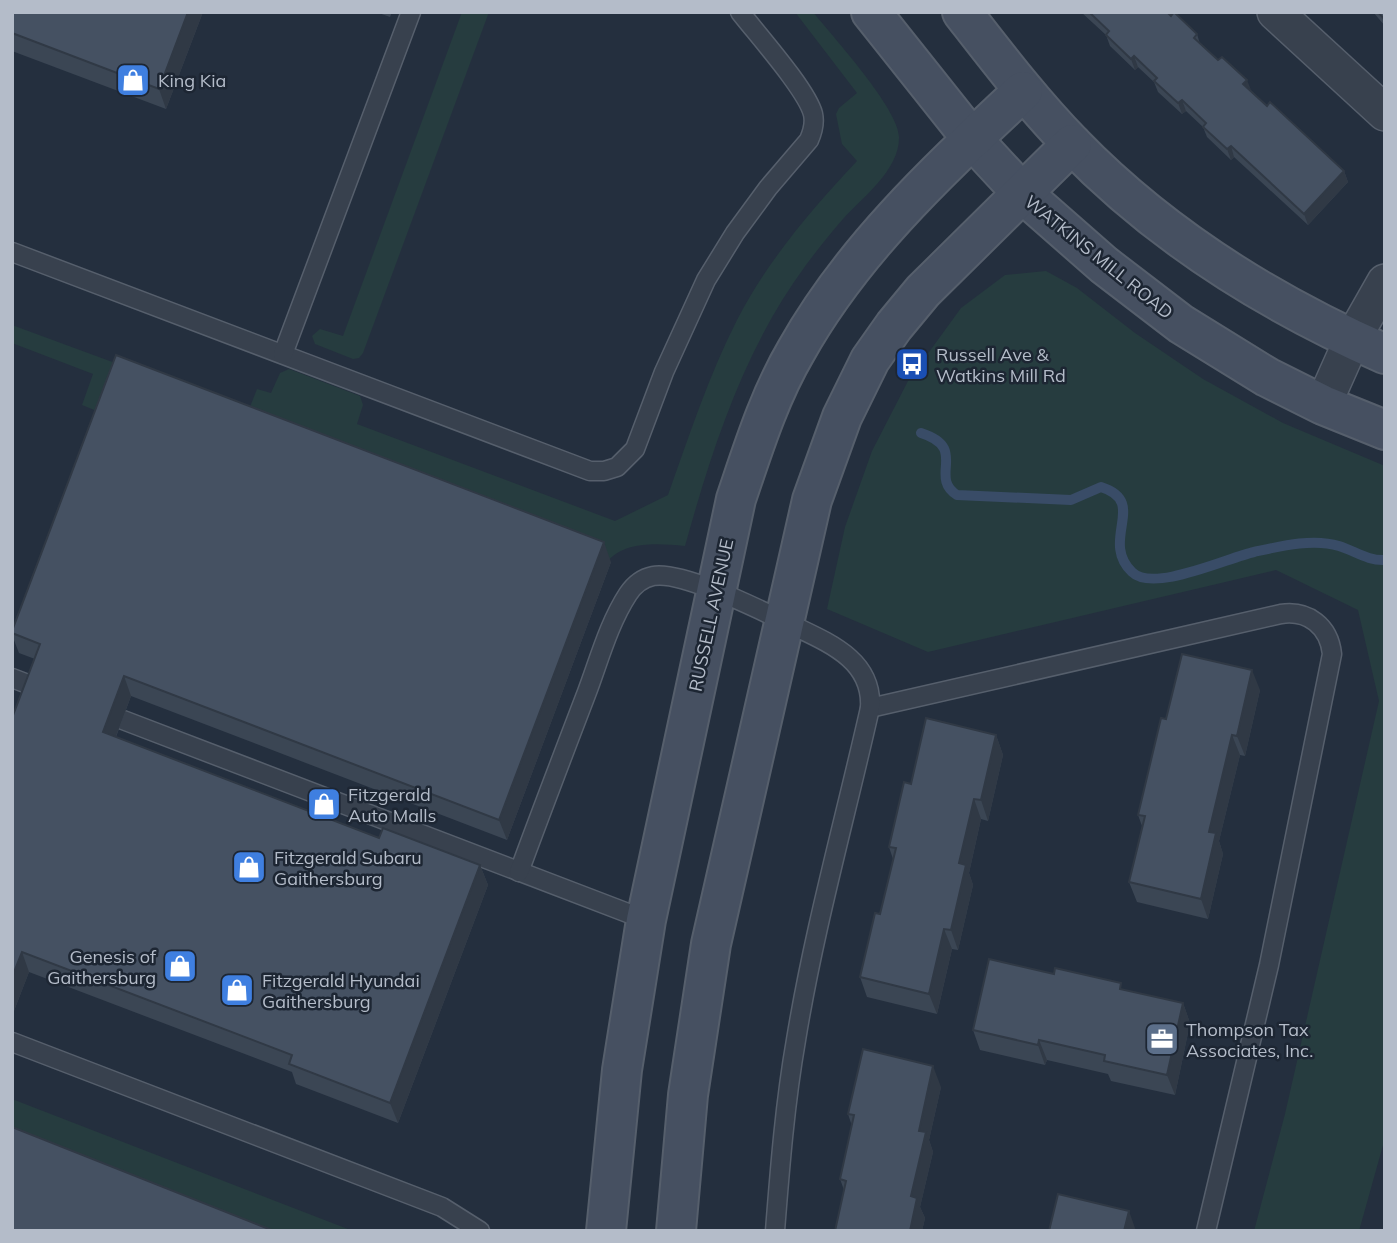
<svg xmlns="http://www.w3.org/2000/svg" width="1397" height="1243" viewBox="0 0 1397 1243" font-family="Mulish,sans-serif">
  <rect width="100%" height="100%" fill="#242f3e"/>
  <g fill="#263c3f">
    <path d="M462,12H489L363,353L359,358L353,359L315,344L312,336L320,329L343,336Z"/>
    <path d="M795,12H813C833,37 900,110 899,138C899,170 863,197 843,219C830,234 818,249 806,265C744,349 713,446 685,546C659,544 627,540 608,561L109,416L82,405L93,374L12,343V325L248,412L257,389L271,393L280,373L289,369L360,396L363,405L357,424L615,521L668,495C689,436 709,375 737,320C768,260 812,209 857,161L842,144L836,114L839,108L857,93Z"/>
    <path d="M1046,271L1077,288L1135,333L1203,379L1283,423L1385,466V1138L1359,1231H1254L1285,1114L1379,701L1358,610L1276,570L928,652L827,609L845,527L872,451L908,381L961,308L1005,275Z"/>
    <path d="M12,1099L353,1231H255L12,1135Z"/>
  </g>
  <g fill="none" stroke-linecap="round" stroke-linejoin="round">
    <path stroke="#394c67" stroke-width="10" d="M921,433C969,448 928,477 957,495L1071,500L1101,487C1149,502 1099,540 1132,572C1153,593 1227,558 1254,552C1281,546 1313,538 1339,546C1355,551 1368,561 1385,560"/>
    <g stroke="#565f6c" stroke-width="21">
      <g id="lane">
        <path d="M12,252L590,471H604L617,467L635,449L664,372L706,280L735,233L768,188L809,140C813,131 815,123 813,114C807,90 757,34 740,12"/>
        <path d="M283,354L411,12"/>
        <path d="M12,678L38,688"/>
        <path d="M870,708L1281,614C1308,610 1329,626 1332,654L1269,965L1206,1231"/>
        <path d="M123,720L646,920"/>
        <path d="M519,872C541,812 564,752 587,692C599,660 609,623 628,594C634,585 643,578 653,576C683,570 768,614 798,628C834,645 873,663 870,708C845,819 814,929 796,1040C785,1103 780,1167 775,1231"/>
        <path d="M12,1042L442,1207L480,1231"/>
      </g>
    </g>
    <g stroke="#565f6c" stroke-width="38">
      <g id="street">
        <path d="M1275,12L1385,113"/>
        <path d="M1323,405L1352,340L1385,282"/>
      </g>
    </g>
    <g stroke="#565f6c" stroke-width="42">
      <g id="secondary">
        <path d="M871,12L972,139L1022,193L1104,265L1181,324L1267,377L1323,405L1385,430"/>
        <path d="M962,12C997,57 1032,103 1072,144C1160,235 1269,303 1385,354"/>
        <path d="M606,1231L622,1070L646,920L736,499C753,449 769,397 796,351C853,249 939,170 1023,91"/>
        <path d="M676,1231L688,1095L711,944L812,500L842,417L870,360L894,326L923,291L1072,144"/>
      </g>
    </g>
    <use href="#lane" stroke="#38414e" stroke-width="18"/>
    <use href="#street" stroke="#38414e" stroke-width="35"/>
    <use href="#secondary" stroke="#465061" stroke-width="38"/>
  </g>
  <g fill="#3b4654">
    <path d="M12,12H203L166,109L12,51Z"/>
    <path d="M376,12H392L390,17Z"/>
    <path d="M1081,12H1167L1197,34L1200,44L1267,106L1344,171L1348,182L1308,225L1234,157L1231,160L1207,137L1203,127L1186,111L1182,114L1158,92L1154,82L1138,67L1135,70L1110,46L1106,35Z"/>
    <path d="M1373,12H1385V26Z"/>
    <path d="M611,562L507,840L131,696L116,737L379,838L480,865L488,885L398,1123L296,1084L292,1072L29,972L12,1016V718L35,659L19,653L12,635V631Z"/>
    <path d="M1260,690L1245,756L1240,755L1219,841L1223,854L1208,919L1137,902L1129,882L1142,826L1138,815L1166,719Z"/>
    <path d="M996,735L1003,755L988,821L981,819L969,873L973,885L958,950L952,949L937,1014L867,997L860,977L880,914L893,859L889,847L911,784Z"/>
    <path d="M1124,990L1183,1003L1190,1023L1175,1095L1111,1081L1108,1074L1047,1060L1045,1065L980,1050L973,1030Z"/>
    <path d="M941,1087L929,1140L933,1152L920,1207L925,1218L922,1231H835L844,1190L840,1179L852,1126L848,1114Z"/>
  </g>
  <g fill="#303945">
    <path d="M188,12H203L166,109L159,89Z"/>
    <path d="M1134,56L1138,67L1135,70L1131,59Z"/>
    <path d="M1247,80L1251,90L1243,84Z"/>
    <path d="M1182,100L1186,111L1182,114L1178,103Z"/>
    <path d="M1231,146L1234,157L1231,160L1227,149Z"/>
    <path d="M1344,171L1348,182L1308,225L1304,214Z"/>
    <path d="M604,542L611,562L507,840L499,820Z"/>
    <path d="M1252,670L1260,690L1245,756L1237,736Z"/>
    <path d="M124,676L131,696L110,752L103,732Z"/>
    <path d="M996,735L1003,755L988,821L981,800Z"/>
    <path d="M1232,735L1240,755L1219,841L1223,854L1208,919L1201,899L1209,832Z"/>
    <path d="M974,799L981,819L969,873L973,885L958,950L951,930L959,863Z"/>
    <path d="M480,865L488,885L398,1123L390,1103Z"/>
    <path d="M944,929L952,949L937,1014L929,994Z"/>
    <path d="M22,952L29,972L12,1016V977Z"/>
    <path d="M1183,1003L1190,1023L1175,1095L1167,1075Z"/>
    <path d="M1039,1040L1047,1060L1045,1065L1038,1045Z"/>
    <path d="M933,1066L941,1087L929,1140L933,1152L920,1207L925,1218L922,1231H910L911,1196L919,1131Z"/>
    <path d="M1129,1211L1136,1231H1124Z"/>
  </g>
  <g fill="#455162" stroke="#303945" stroke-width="2">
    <path d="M12,12H188L159,89L12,33Z"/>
    <path d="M1089,12H1167L1171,16L1174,12L1197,34L1194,38L1218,60L1222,57L1247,80L1243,84L1267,106L1270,102L1344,171L1304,214L1231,146L1227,149L1203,127L1206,123L1182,100L1178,103L1154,81L1157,78L1134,56L1131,59L1106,35L1109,31Z"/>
    <path d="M1378,12H1385V20Z"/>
    <path d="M116,355L604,542L499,820L124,676L103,732L379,838L383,828L480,865L390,1103L289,1064L292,1055L22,952L12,977V718L40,644L12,633V631Z"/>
    <path d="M1182,654L1252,670L1237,736L1232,735L1209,832L1216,833L1201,899L1129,882L1145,816L1138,815L1161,718L1166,719Z"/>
    <path d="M926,718L996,735L981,800L974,799L959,863L966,865L951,930L944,929L929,994L860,977L875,913L880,914L896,848L889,847L904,782L911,784Z"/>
    <path d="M989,959L1054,974L1055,968L1121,983L1120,989L1183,1003L1167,1075L1104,1061L1105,1055L1039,1040L1038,1045L973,1030Z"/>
    <path d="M863,1049L933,1066L919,1131L926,1132L911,1196L917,1198L910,1231H835L846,1181L840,1179L854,1115L848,1114Z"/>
    <path d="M12,1127L274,1231H12Z"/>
    <path d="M1058,1194L1129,1211L1124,1231H1049Z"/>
  </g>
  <defs>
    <g id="shop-square" transform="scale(1.75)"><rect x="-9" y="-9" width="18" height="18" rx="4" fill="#3f7fe0" stroke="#1d2633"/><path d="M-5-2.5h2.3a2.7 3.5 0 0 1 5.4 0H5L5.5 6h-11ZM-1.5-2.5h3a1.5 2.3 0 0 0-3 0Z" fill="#fff"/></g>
    <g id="bus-square" transform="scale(1.75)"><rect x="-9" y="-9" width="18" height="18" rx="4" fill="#1a4fb4" stroke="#1d2633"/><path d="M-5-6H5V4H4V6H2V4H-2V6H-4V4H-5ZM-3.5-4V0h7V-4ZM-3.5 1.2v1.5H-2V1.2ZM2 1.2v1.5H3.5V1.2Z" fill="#fff"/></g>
    <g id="office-square" transform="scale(1.75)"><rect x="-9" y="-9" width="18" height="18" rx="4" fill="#5c6f8a" stroke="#1d2633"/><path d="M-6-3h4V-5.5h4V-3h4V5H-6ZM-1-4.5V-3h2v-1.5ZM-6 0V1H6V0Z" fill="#fff"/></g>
  </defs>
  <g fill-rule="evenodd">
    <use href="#shop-square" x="133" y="80"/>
    <use href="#bus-square" x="912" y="364"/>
    <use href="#shop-square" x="324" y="804"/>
    <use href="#shop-square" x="249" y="867"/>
    <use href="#shop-square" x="180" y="966"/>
    <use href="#shop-square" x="237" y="990"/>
    <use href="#office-square" x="1162" y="1039"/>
  </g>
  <g text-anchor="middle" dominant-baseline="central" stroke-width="5" stroke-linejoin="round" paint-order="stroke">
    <g font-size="18" fill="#b4bcc9" stroke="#1d2633" text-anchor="start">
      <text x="158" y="80">King Kia</text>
      <text x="936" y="354">Russell Ave &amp;<tspan x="936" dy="21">Watkins Mill Rd</tspan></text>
      <text x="348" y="794">Fitzgerald<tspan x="348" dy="21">Auto Malls</tspan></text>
      <text x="274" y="857">Fitzgerald Subaru<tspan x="274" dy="21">Gaithersburg</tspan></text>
      <text x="156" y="956" text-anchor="end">Genesis of<tspan x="156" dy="21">Gaithersburg</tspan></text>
      <text x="262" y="980">Fitzgerald Hyundai<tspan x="262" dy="21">Gaithersburg</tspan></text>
      <text x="1186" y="1029">Thompson Tax<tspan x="1186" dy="21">Associates, Inc.</tspan></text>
    </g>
    <g font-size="18" fill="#b4bcc9" stroke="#1d2633">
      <text transform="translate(1099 257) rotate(39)">WATKINS MILL ROAD</text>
      <text transform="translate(711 615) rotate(-78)">RUSSELL AVENUE</text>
    </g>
  </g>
  <rect width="1397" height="1243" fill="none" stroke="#b4bcc9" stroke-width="28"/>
</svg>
